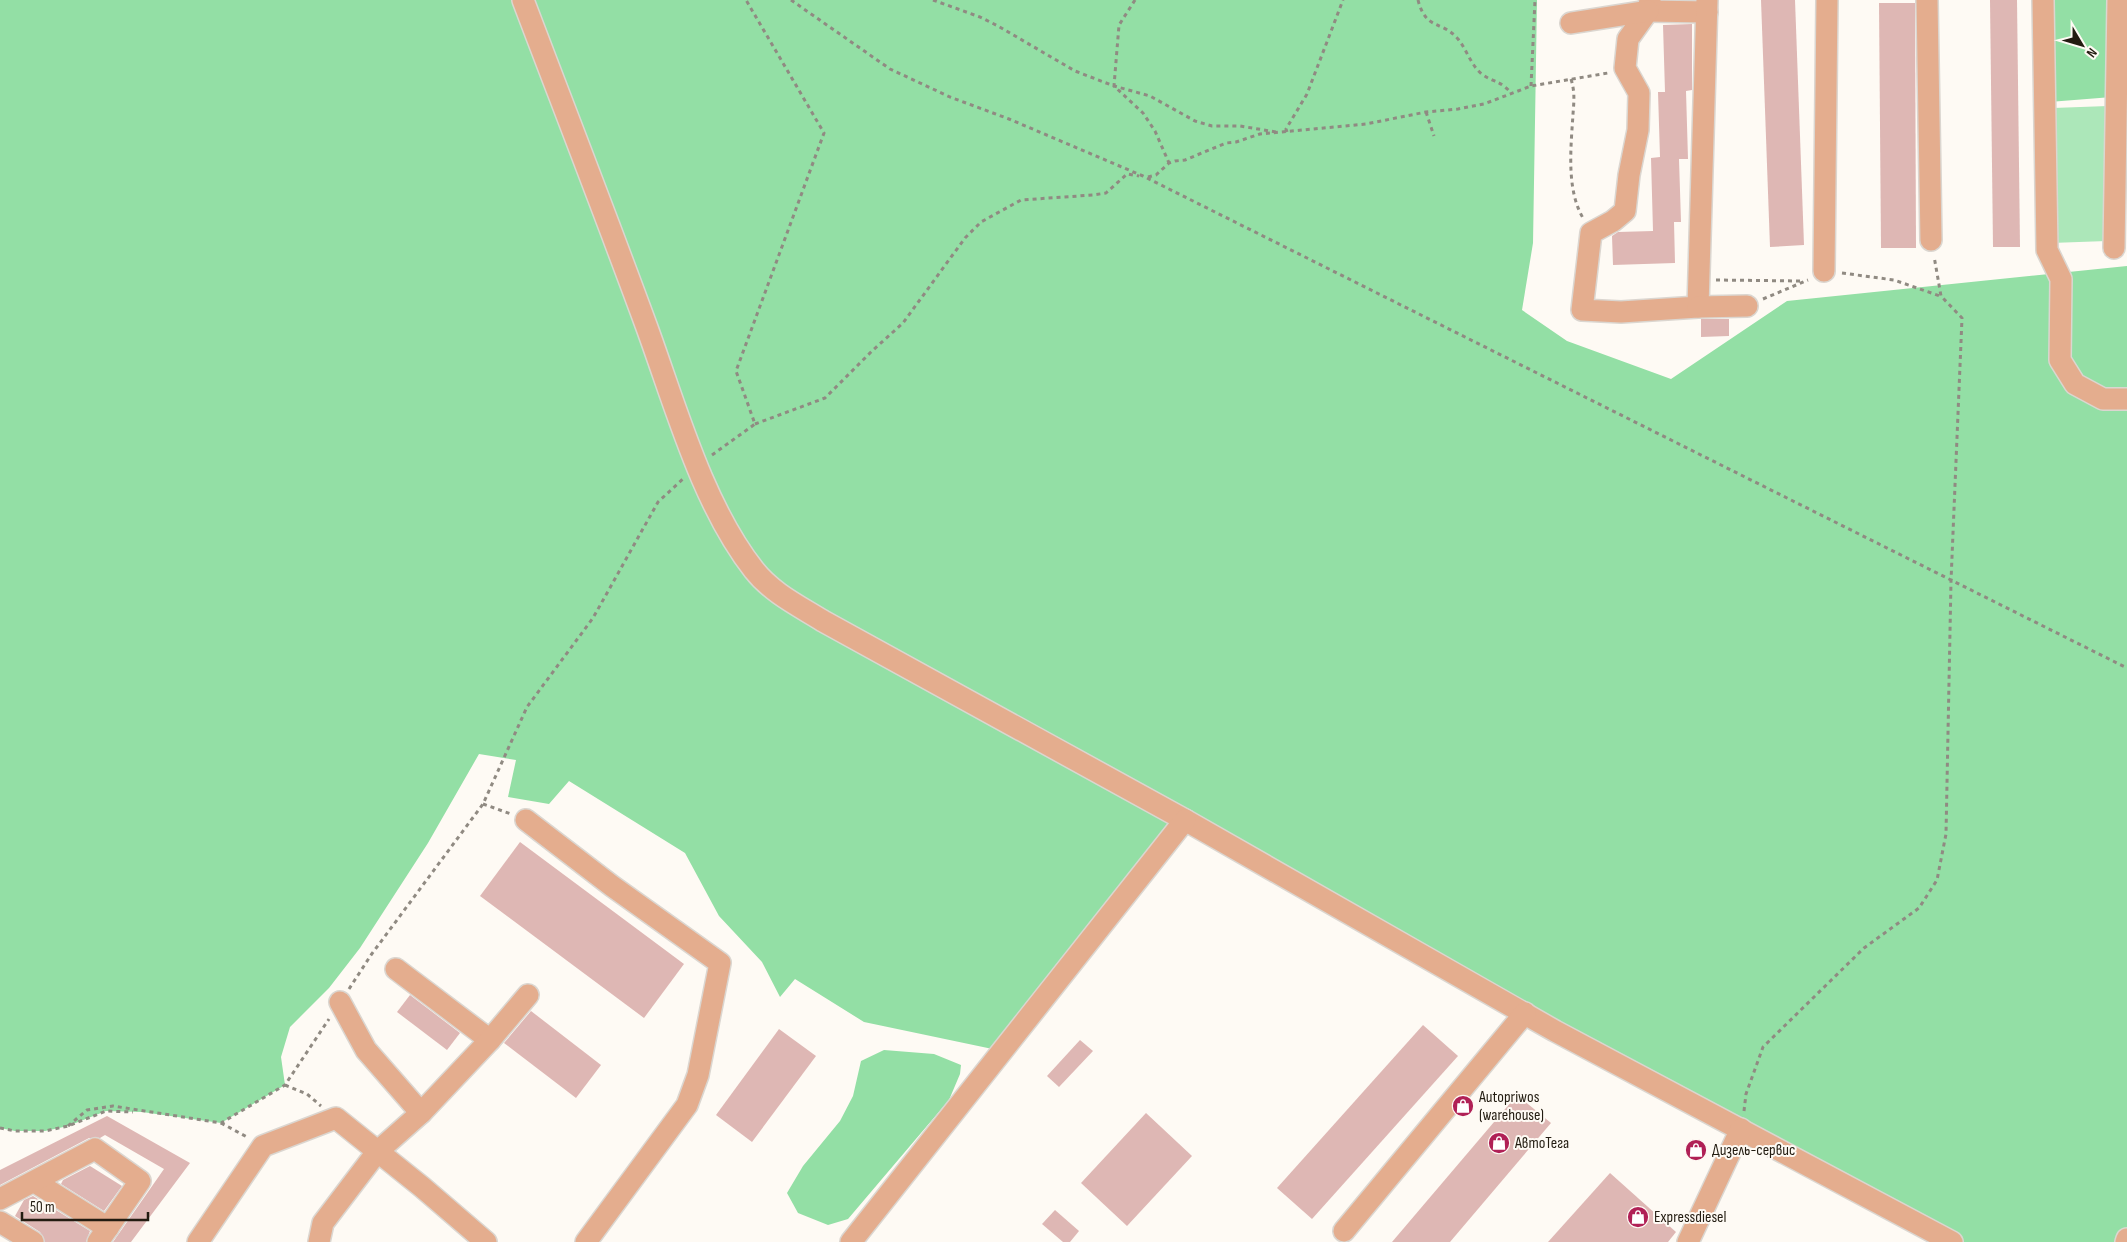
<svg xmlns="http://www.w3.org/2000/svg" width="2127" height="1242" viewBox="0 0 2127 1242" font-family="'Sofia Sans Condensed',sans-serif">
  <rect width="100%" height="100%" fill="#fefaf4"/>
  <path fill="#ace7b9" d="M2108,106L2107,241L2051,243L2053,108Z"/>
  <g fill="#93dfa5">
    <path d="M0,0H1537L1533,243L1522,310L1567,341L1671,379L1787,301L2127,266V1242H1952L1186,821L1002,1051L864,1022L795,979L780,997L762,962L719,916L685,853L569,781L549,804L508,797L516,760L479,754L428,843L360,948L329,988L290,1027L281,1057L285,1085L221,1123L142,1112L106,1111L68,1126L45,1131H15L0,1128Z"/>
    <path d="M2051,0H2111L2112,97L2049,102Z"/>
    <path d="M884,1050L934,1054L961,1065L960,1074L949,1100L848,1219L828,1225L798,1213L787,1193L803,1166L840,1121L853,1096L861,1061Z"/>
  </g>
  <g fill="#deb7b4">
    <path d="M1761,0H1795L1804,245L1770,247Z"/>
    <path d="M1990,0H2017L2020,247H1993Z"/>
    <path d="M1879,3H1915L1916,248H1881Z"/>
    <path d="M1692,24V90L1686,91L1688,159H1679L1681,222H1674L1675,263L1613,265L1612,236L1618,232L1653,231L1651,158L1660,157L1658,92H1665L1663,25Z"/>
    <path d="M1701,319H1729V336L1701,337Z"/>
    <path d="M520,842L684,964L644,1018L480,896Z"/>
    <path d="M410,995L460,1033L447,1050L397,1012Z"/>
    <path d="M531,1011L601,1065L576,1098L504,1043Z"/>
    <path d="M1423,1025L1458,1056L1312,1219L1277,1188Z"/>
    <path d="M779,1029L816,1056L752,1142L716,1115Z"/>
    <path d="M1080,1040L1093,1051L1059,1087L1047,1076Z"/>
    <path d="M1517,1095L1551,1123L1450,1242H1392Z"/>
    <path d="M1146,1113L1192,1156L1127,1226L1081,1183Z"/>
    <path d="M107,1116L190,1163L131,1242H113L164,1169L105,1135L100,1138H89L0,1185V1170Z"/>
    <path d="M90,1166L122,1186L104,1211L61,1184L63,1180Z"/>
    <path d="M1610,1173L1676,1232L1668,1242H1548Z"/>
    <path d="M33,1196L90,1231L86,1242H45L40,1232L15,1216L24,1200Z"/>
    <path d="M1055,1210L1079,1231L1070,1242H1063L1042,1224Z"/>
  </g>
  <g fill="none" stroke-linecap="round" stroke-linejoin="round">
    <g stroke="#dbd6d0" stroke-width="24">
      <g id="minor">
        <path d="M523,0C564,108 606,216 646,325C675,404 702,504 754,570C772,593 799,606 823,621L1185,820L1555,1031L1952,1242"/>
        <path d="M1650,0L1648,11L1707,12"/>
        <path d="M1927,0L1931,240"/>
        <path d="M2043,0L2047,250L2061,279L2060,360L2075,384L2103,399H2127"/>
        <path d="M1648,11L1628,39L1625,68L1639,93L1638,130L1629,175L1625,211L1613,221L1591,233L1582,310L1621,312L1698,307L1707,0"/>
        <path d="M1571,23L1648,11"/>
        <path d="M2114,248L2118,0"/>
        <path d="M1824,271L1827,0"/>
        <path d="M1698,307L1747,306"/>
        <path d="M526,820L612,886L720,963L698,1075L687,1105L586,1242"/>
        <path d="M396,969L490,1040"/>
        <path d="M421,1113L490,1040L528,995"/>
        <path d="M35,1182L108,1228"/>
        <path d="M0,1199L95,1149L140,1181L98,1242"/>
        <path d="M0,1222L33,1242"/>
        <path d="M1344,1231L1525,1013"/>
        <path d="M198,1242L263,1146L336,1118L422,1187L486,1242"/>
        <path d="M319,1242L323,1223L377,1152L421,1113L366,1050L340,1002"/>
        <path d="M851,1242L1185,820"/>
        <path d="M1688,1242L1741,1129"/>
        <path d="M2126,1242L2127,1239"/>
      </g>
    </g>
    <g stroke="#908a82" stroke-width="3" stroke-dasharray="4 4" stroke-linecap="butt">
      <path d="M791,0L890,69L950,97L1009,119L1143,176L2127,668"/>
      <path d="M933,0L980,17L998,26L1075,71L1114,86L1150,96L1195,121L1212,126H1240L1276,132"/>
      <path d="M1135,0L1119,25L1114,86L1143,113L1155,131L1169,163"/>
      <path d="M1418,0C1426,31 1442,20 1458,39C1467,50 1471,66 1483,75C1495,83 1500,80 1512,94"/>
      <path d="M1571,79C1575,92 1574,101 1573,114C1571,147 1566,189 1583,218"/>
      <path d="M1531,86L1535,0"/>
      <path d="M1426,112L1434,136"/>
      <path d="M1287,132L1286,129L1307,94L1343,0"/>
      <path d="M1148,177L1156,175L1169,163L1175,161L1185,160L1226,143L1236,142L1260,134L1366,124L1426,112L1458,109L1484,104L1531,86L1608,73"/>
      <path d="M1842,273L1894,280L1940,296"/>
      <path d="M1716,280L1802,281"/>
      <path d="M1763,299L1808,280"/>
      <path d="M755,424L825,398L872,351L903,323L965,238L981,222L1021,200L1093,195L1106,193L1127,174L1139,176"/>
      <path d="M712,455L755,424L736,371L824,133L746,0"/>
      <path d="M483,804L511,814"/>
      <path d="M349,989L371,955L483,804L527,707L593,618L658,502L684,478"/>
      <path d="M285,1085L307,1094L321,1106"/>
      <path d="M1744,1111L1746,1094L1763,1047L1864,948L1919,908L1937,880L1946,834L1951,581L1962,318L1941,296L1934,256"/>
      <path d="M221,1123L247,1137"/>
      <path d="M68,1126L87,1110L113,1106L221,1123L285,1085L329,1019"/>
      <path d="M0,1128L15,1131H45L68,1126L106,1111L133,1112"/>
    </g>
    <use href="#minor" stroke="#e4ad8e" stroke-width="21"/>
  </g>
  <defs>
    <g id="shop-disc" transform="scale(1.125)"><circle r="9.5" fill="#b02056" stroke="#fefaf4"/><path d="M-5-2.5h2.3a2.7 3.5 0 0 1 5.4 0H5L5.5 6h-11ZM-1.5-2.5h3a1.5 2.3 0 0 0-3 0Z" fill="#fff"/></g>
  </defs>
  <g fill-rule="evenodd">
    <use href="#shop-disc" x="1463" y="1106"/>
    <use href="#shop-disc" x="1499" y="1143"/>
    <use href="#shop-disc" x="1696" y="1150"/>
    <use href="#shop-disc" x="1638" y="1217"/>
  </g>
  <g text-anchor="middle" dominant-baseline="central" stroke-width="4" stroke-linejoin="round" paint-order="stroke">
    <g font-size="16" fill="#231c11" stroke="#fefaf4" text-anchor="start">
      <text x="1479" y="1097">Autopriwos<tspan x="1479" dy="18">(warehouse)</tspan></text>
      <text x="1515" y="1143">АвтоТега</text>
      <text x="1712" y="1150">Дизель-сервис</text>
      <text x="1654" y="1217">Expressdiesel</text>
    </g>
  </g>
  <g transform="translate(2082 45) rotate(128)" stroke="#fefaf4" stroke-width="4" paint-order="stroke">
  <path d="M0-4L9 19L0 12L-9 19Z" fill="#231c11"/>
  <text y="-8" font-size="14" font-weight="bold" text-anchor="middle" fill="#231c11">N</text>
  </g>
  <path d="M22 1212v8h126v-8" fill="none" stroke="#231c11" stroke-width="2.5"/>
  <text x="30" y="1212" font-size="15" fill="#231c11" stroke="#fefaf4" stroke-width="4" paint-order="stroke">50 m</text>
</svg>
